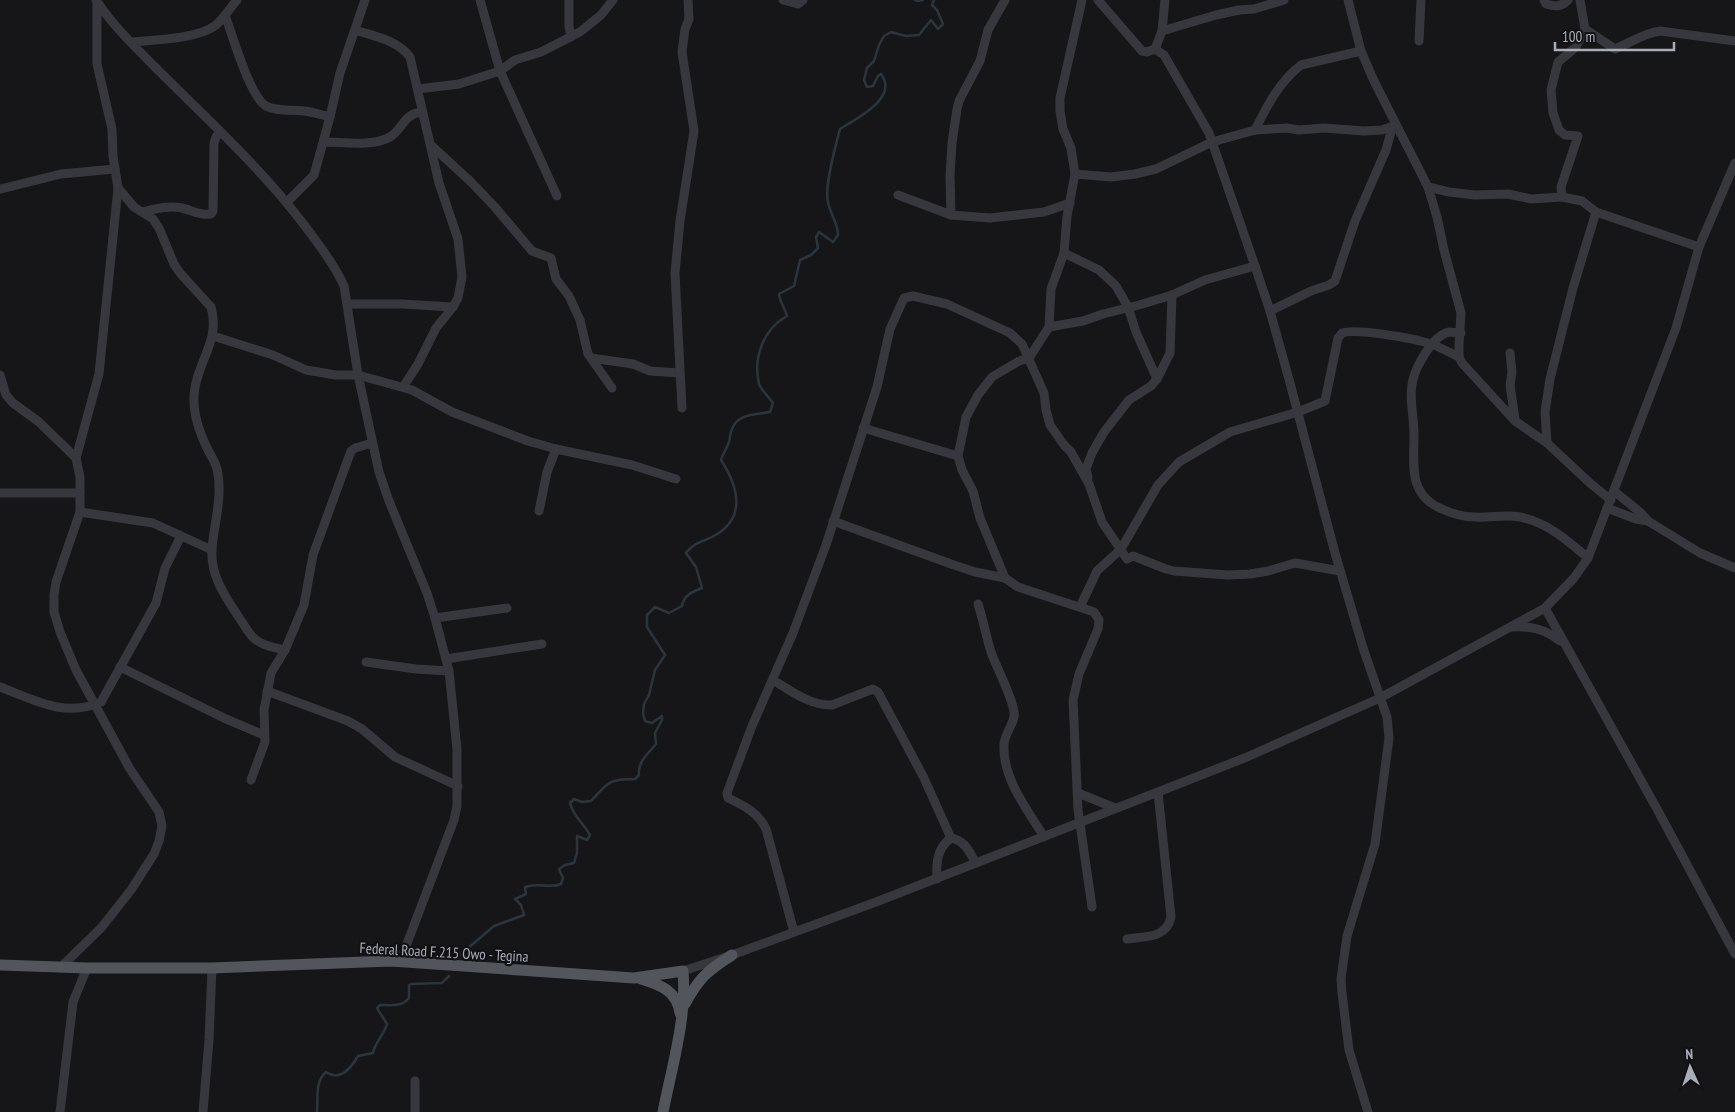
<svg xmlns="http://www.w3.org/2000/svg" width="1735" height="1112" viewBox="0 0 1735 1112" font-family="'PT Sans Narrow',sans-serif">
  <rect width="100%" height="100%" fill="#161618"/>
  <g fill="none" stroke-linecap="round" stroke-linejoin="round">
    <g stroke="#2c353c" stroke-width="2.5">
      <path d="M915,0L917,1L923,0"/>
      <path d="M453,961L494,926L524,915L521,905L515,899L526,894L525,887C539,882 549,889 561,884L563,878L559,869L565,865L574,863L577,853V836L587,840L590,835C584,824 573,816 570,803L574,799L582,802L591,801C608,783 608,779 635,779L639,775C637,762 649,753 656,744L655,733L662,720V716L652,723L645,721L643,714L644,704L649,695L655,670L665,655L647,627V615L655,607L669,613L682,606C684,595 692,592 702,588L696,567L686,553C693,543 702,542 712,537C747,519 739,488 721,460C723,453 727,448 729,442C730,438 730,433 732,429C738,413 755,415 770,412L773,403C769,397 761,390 759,384C753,358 763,329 787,316C785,308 780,302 779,294L794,286L800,260L811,255L818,248L816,237L819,232L833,242L838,235C838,223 830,214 828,202C824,186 836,145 840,129C857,118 899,98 881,74L878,76L873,86L867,87L864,80L867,68L874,61L879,45L884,36L891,32L906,36L919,35L931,20L938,29L943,24L937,10L932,5L934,0"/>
      <path d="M317,1112C318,1098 315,1081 326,1072C340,1082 351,1068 358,1056L373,1053C375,1042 384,1035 387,1024L377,1008L380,1005C391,1005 402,1007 409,998V985L411,984L442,983L449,976"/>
    </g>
    <g stroke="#37383d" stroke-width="9">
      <path d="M96,0C113,26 137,49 159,71C209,121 262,169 305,226C319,245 334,264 344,286L358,375L379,472L389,501L427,593L435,618L449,671L457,749V806L454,820L400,962"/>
      <path d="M480,0L500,71L557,196"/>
      <path d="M569,0V26L571,37"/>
      <path d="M783,0L798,4L803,0"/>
      <path d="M1098,0L1142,51L1147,52L1155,49L1164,55L1209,133L1255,266L1270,311L1290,383L1335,553L1364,651L1387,717L1389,738L1375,844L1347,936L1341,979L1342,993L1349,1050L1368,1112"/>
      <path d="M1348,0L1361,51L1374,81L1428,187L1437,217L1444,250L1461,313L1459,345V357L1462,363L1515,421L1547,443L1591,484L1611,500"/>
      <path d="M1544,0L1546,4C1556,7 1561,7 1568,0"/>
      <path d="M1580,0L1585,29L1615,49C1630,43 1644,33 1660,31L1735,41"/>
      <path d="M225,15C232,34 250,97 266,106C277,112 292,109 304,111C313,112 322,115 330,117"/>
      <path d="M355,30C373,36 398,40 410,57L439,183L458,239L462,277L458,298L453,307L436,328L418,364L403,387"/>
      <path d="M1162,31L1216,15L1239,10L1254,9L1284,0"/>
      <path d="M1419,41L1421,0"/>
      <path d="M131,42C154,40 198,39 216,25C224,18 230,8 237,0"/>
      <path d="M1155,49L1162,31L1165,0"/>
      <path d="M418,89L459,84L500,71L515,60L541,52L580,32L601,15L613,0"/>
      <path d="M1255,130C1267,106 1279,82 1301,65L1361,51"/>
      <path d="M324,142C344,142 372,147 390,137C404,128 403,114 422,112"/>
      <path d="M432,146L471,182L494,206L532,251L551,258L556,279L569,296L580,320L588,354L612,388"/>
      <path d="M1075,174L1111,177L1135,174L1156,169L1212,142L1255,130L1287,128L1299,130L1324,128L1364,131L1382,130L1396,125"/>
      <path d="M1428,187L1449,192L1475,195L1508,194L1531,199L1562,197L1582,201L1596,212L1699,247"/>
      <path d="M118,188L134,207L153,219L159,228L174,264L180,273L211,307C221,341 196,363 194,395C193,413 200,434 208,450C212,458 217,464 218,474C222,500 214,524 212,549C210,576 226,598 240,619C245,626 249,635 256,640C264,646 275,648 285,650"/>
      <path d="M1,189L61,174L115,169"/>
      <path d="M898,195L951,215L990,218L1044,212L1070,203"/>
      <path d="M1562,197L1561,187L1578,136L1565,135L1559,130L1553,113L1551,90L1558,62L1576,47L1585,29"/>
      <path d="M287,202L314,175L330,117L340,73L365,0"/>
      <path d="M142,212C155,209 169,205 182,208C191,210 201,216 211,214L213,211L214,143L216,137L220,132"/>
      <path d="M951,215L950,176L952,143L957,109L959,101L980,61L988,30L1005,0"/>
      <path d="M1064,253L1099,270L1116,286L1128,307L1136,332L1157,379"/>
      <path d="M348,304H402L453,307"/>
      <path d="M1270,311L1311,291L1329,285L1335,281L1355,221L1386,150L1392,128"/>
      <path d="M1049,327L1083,321L1103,314L1139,305L1172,295L1205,280L1255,266"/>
      <path d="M1461,333C1457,333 1453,332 1449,332C1435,335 1423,356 1417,368C1406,393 1414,409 1414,435C1414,465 1408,495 1442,509C1453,514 1463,517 1475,517C1490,518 1505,514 1520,517C1548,523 1567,540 1588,558"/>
      <path d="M213,336L273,355L306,370L336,375H358L412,390L452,412L528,441L556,449L632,465L676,479"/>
      <path d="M1510,353L1512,372L1510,385L1515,420"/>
      <path d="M591,358L633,364L650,371L679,373"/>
      <path d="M0,375L6,395L13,403L39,422L76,458L80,477V512L56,582L54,595V612L60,632L76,670L130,769L159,812L162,826L159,841L154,854L131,890L101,928L60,968"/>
      <path d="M682,408L675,273L680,221L694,131L682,52L685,29L689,19L688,0"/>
      <path d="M863,428L958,456"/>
      <path d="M1547,443L1545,412L1550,379L1573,288L1596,212"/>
      <path d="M76,458L99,374L118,188L113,156L112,129L97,64V2"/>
      <path d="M1088,478L1086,469L1092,453L1104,432L1129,400L1151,386L1157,379L1170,353L1172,295"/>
      <path d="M1614,491L1641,513L1648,521L1700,553L1735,568"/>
      <path d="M0,493H80"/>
      <path d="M1607,508L1636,519L1648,521"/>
      <path d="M539,511L547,472L556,449"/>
      <path d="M80,512L153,523L212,550"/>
      <path d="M833,521L951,564L975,572L1005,578L1018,587L1094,612L1099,620L1098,629L1079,674L1073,700L1078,810L1092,907"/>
      <path d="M1005,578L980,518L973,491L962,470L958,456L966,417L978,395L992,377L1019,361L1029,358L1049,327L1051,289L1064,253L1067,216L1075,174L1071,148L1063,129L1060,111V98L1082,0"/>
      <path d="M978,604C983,619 986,636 991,652C997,669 1012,696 1014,712C1016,722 1005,732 1004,744C1002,778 1027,809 1044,837"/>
      <path d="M1080,607L1097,571L1121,549L1158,485L1179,462L1230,432L1298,412L1325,401L1338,338L1342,333C1356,328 1419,339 1434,345C1443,349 1451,353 1459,357"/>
      <path d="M1545,608L1657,809L1735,954"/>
      <path d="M435,618L507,608"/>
      <path d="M1512,627C1531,626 1545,629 1560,641"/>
      <path d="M446,659L542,644"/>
      <path d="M366,662L416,669L449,671"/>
      <path d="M120,667L226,719L264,735"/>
      <path d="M773,680C791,691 811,706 832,705L873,689L878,692L923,776L951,838"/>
      <path d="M0,687C34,700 65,718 101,702L156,603L165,568L181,536"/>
      <path d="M267,691L348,721L362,729L395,757L458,786"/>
      <path d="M251,780L265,742L264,710L271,673L285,650L304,605L313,555L351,451L355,448L372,443"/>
      <path d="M1078,793L1115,808"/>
      <path d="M937,879C936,863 937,848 951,838C966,841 969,852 976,863"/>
      <path d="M794,932L766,829C758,812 744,806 728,798L727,793L752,726L793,633L826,545L877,387L890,329L904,298L913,296L947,304L1010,333L1022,344L1044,393L1046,410L1050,425L1064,445L1071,452L1089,484L1102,522L1127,559L1133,556L1166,569L1174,571L1228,575L1250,574L1268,571L1295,563L1340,571"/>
      <path d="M1127,939C1146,936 1166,939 1171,917L1158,792"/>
      <path d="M683,971L732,955L876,902L1158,792L1247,757L1380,698L1545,608L1574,578L1588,558L1676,328L1699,247L1735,163"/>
      <path d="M60,1112L73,1002L87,968"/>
      <path d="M203,1112L209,1040L212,968"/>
      <path d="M415,1112V1081"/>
    </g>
    <g stroke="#53555c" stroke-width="11">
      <path d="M0,965L87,968H212L391,961L634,978L683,971C687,1018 672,1066 663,1112"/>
      <path d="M641,979C661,985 677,991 680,1013"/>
      <path d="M685,1004C699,978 707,971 732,955"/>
    </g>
  </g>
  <g text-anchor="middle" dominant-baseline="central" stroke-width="4.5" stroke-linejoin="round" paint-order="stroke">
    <g font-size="15" fill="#a8adb8" stroke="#111113">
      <text transform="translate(444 952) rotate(3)">Federal Road F.215 Owo - Tegina</text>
    </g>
  </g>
  <g transform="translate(1690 1067) rotate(357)" stroke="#111113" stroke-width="4" paint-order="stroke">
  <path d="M0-4L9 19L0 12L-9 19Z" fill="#a8adb8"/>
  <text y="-8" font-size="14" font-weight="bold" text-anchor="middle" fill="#a8adb8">N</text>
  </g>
  <path d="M1555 42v8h119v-8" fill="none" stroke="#a8adb8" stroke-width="2.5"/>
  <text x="1562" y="42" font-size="15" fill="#a8adb8" stroke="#111113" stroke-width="4" paint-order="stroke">100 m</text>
</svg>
